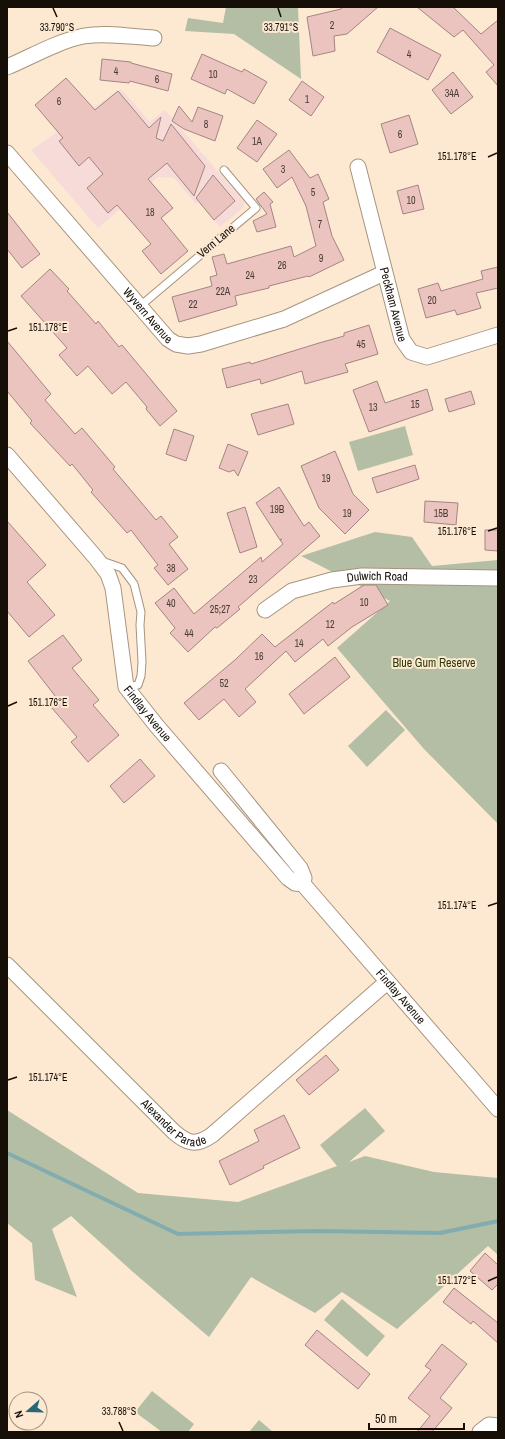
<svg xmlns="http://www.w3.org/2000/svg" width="505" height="1439" viewBox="0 0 505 1439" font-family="'Archivo Narrow',sans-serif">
  <rect width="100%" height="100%" fill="#fde9d2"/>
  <path fill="#f6dbd9" d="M121,89L150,122L165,110L245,203L243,208L220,227L198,202L196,204L174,178L158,177L98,228L31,150Z"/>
  <g fill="#b3bea5">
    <path d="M226,7H298L301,79L234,34L185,31L188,18L223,23Z"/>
    <path d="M405,426L413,455L358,471L349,442Z"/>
    <path d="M375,532L412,537L432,566L498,560V824L424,749L337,648L390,601L301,556Z"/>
    <path d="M386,710L405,730L367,767L348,746Z"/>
    <path d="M365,1108L385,1131L349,1162L365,1156L434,1172L498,1178V1255L488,1246L397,1329L342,1292L315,1313L251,1277L209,1337L133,1272L71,1216L52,1229L77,1297L35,1280L32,1243L7,1223V1110L138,1193L238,1202L337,1166L320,1145Z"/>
    <path d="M342,1299L385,1336L367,1357L324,1320Z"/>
    <path d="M152,1391L194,1424L188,1432H162L135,1412Z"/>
    <path d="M259,1420L273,1432H249Z"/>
  </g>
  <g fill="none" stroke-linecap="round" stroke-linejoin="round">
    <path stroke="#83acb1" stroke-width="4" d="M7,1153L178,1234L318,1231L440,1233L498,1221"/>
  </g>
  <g fill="#ebc4bf" stroke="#a38581">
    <path d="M343,7H378L347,34L334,36L335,51L313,56L307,17L341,9Z"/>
    <path d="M417,7H453L481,34L498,20V86L486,72L494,65L463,30L454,37Z"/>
    <path d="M390,28L441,55L428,80L377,52Z"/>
    <path d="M202,54L242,72L244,69L267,82L254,104L227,89L225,94L191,79Z"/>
    <path d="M102,59L131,62V63L172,74L168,91L130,81L129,83L100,80Z"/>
    <path d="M453,72L473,97L451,114L432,90Z"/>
    <path d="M66,78L95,110L118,91L149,128L161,117L156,138L163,141L171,124L205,166L194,196L167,163L148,179L173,208L161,218L188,251L161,274L142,251L151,244L117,205L108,213L87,188L103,174L89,157L79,166L59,141L63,138L35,105Z"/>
    <path d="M302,81L324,97L311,116L289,100Z"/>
    <path d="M179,106L192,122L198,107L223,116L215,141L184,129L172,121Z"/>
    <path d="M409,115L418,144L390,153L381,124Z"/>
    <path d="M257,120L277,134L257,162L237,148Z"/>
    <path d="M289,150L310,178L318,174L329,199L323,202L332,236L344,260L309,277L308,276L269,286V288L235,296L237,305L179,322L172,297L212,286L210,277L217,275L212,257L224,254L227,264L291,246L294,257L316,246L306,206L292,177L277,188L263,169Z"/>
    <path d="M213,175L235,201L214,220L196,198Z"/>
    <path d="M418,185L424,209L403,214L397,191Z"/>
    <path d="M264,192L273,202L270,204L276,227L257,232L253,221L267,214L256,199Z"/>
    <path d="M7,212L40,254L22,268L7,249Z"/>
    <path d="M498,267V288L476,293L481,308L457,315L455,310L426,318L418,289L438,283L441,291L483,279L481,271Z"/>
    <path d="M50,269L69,289L67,291L96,324L98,321L119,347L122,345L177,411L160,426L146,409L147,407L126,382L112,394L88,366L77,376L59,355L67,348L21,296Z"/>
    <path d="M369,325L378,354L345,364L348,372L305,384L302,371L261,384L260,379L227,388L222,369L250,362L251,364L319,343L344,336V333Z"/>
    <path d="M7,341L51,394L45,400L75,434L82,428L115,467L113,469L156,520L161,516L178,537L169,544L188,569L168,585L154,568L158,565L131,530L127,533L91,492L93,490L72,464L70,466L30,423L32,421L7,391Z"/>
    <path d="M377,381L385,403L427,389L433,410L369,432L353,390Z"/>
    <path d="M471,391L475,404L449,412L445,399Z"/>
    <path d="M288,404L294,424L258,435L251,414Z"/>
    <path d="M174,429L194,436L186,461L166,454Z"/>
    <path d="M228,444L248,452L238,476L234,470L229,472L219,468Z"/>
    <path d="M335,451L353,494L369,510L345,534L319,508L301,466Z"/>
    <path d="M415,465L419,479L377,493L372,478Z"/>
    <path d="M279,487L304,526L309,522L320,536L238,607L240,609L217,628L215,627L188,652L170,633L175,628L155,603L174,588L194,614L261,557L262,562L283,544L280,540L282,539L280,540L256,503Z"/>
    <path d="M425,501L458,503L456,525L424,522Z"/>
    <path d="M245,507L257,547L240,553L227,513Z"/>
    <path d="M7,521L46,565L27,582L55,615L29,637L7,611Z"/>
    <path d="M485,530H498V551L485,550Z"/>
    <path d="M364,585H376L388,605L352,627L328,646L323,639L295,662L286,651L245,689L256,702L239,717L224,699L199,720L184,703L236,659L262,634L275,647L333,602L334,604Z"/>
    <path d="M63,635L82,660L72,668L99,700L93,705L119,735L88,762L71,742L77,737L51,707L59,701L28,661Z"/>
    <path d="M335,657L350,677L304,714L289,694Z"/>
    <path d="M140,759L155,776L124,803L110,786Z"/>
    <path d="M326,1055L339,1070L309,1095L296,1080Z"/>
    <path d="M284,1115L300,1148L263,1166L264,1168L230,1185L219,1161L259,1141L254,1130Z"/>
    <path d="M485,1253L498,1265V1284L492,1290L470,1271Z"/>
    <path d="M454,1288L498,1323V1343L473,1321L471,1324L443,1302Z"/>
    <path d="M317,1330L370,1374L358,1389L305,1345Z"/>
    <path d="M442,1344L467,1364L440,1398L452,1408L432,1432H417L430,1416L408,1398L431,1370L425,1366Z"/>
  </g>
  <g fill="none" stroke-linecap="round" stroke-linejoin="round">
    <g stroke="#a6947e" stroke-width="9">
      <g id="lane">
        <path d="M139,307L256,208L224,170"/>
        <path d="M102,561L122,568L134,584L141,612L140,625L142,662L141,676L138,685L126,687"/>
      </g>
    </g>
    <g stroke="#a6947e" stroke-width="17">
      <g id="street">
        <path d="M7,67C31,57 58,41 84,36C106,32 132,37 154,38"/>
        <path id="s1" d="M7,153L168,339L176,344L188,346L201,344L284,319L384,273"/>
        <path id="s2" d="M358,167L402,339L411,352L427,357L498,335"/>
        <path id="s3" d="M7,455L96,558L108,574L113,588L126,687L156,725L288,878L295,883L303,884L498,1109"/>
        <path id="s4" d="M265,610L292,591L332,580L362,576L498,578"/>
        <path d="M221,771L300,868L304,878L303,884"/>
        <path id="s5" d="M7,965L174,1132C188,1144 196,1146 212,1135L387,982"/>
        <path d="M480,1432L489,1425L498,1426"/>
      </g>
    </g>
    <use href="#lane" stroke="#fff" stroke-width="7"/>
    <use href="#street" stroke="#fff" stroke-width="15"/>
  </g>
  <path fill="none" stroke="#160f07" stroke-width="1.5" d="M53,8L57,17M278,8L281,17M488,157L497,153M8,331L17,328M488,531L497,528M8,706L17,702M488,906L497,903M8,1080L17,1077M488,1281L497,1277M119,1422L123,1431"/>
  <g text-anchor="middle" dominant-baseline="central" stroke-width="4" stroke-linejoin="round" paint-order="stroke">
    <g font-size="10" fill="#4b3c35">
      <text x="332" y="25">2</text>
      <text x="409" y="54">4</text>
      <text x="116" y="71">4</text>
      <text x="213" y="74">10</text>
      <text x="157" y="79">6</text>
      <text x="452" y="93">34A</text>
      <text x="307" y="99">1</text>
      <text x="59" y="101">6</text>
      <text x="206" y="124">8</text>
      <text x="400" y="134">6</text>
      <text x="257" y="141">1A</text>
      <text x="283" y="169">3</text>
      <text x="313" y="192">5</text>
      <text x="411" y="200">10</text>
      <text x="150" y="212">18</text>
      <text x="320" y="224">7</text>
      <text x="321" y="258">9</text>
      <text x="282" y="265">26</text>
      <text x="250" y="275">24</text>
      <text x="223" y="291">22A</text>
      <text x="432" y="300">20</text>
      <text x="193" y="304">22</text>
      <text x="361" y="344">45</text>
      <text x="415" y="404">15</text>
      <text x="373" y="407">13</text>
      <text x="326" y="478">19</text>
      <text x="277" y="509">19B</text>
      <text x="347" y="513">19</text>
      <text x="441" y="513">15B</text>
      <text x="171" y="568">38</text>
      <text x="253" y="579">23</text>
      <text x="364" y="602">10</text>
      <text x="171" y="603">40</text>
      <text x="220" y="609">25;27</text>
      <text x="330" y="624">12</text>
      <text x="189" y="633">44</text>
      <text x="299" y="643">14</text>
      <text x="259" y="656">16</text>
      <text x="224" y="683">52</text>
    </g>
    <g font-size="12" fill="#160f07" stroke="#fde9d2">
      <text transform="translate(216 241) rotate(-40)">Vern Lane</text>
      <text stroke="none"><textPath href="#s2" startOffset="142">Peckham Avenue</textPath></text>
      <text stroke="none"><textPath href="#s1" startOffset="215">Wyvern Avenue</textPath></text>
      <text stroke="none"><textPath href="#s4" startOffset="120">Dulwich Road</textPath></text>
      <text stroke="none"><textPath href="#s3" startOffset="305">Findlay Avenue</textPath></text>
      <text stroke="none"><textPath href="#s3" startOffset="687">Findlay Avenue</textPath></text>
      <text stroke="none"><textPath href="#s5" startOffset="232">Alexander Parade</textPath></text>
    </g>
    <g font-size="12" fill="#2b3c0a" stroke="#fde9d2">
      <text x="434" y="663">Blue Gum Reserve</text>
    </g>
  </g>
  <g font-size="10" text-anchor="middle" fill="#160f07" stroke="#fde9d2" stroke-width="4" stroke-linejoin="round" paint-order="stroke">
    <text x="57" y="31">33.790°S</text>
    <text x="281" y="31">33.791°S</text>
    <text x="457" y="160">151.178°E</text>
    <text x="48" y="331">151.178°E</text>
    <text x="457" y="535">151.176°E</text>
    <text x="48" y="706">151.176°E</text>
    <text x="457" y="909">151.174°E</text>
    <text x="48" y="1081">151.174°E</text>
    <text x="457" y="1284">151.172°E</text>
    <text x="119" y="1415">33.788°S</text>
  </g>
  <rect width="505" height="1439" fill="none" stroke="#160f07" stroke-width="16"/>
  <g transform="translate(28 1411) rotate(250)"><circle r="19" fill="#fde9d2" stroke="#a19281"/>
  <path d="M0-3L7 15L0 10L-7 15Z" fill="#25687a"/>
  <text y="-6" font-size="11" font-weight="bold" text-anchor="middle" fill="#160f07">N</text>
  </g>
  <path d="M369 1423v6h95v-6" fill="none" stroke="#160f07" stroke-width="2"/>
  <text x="375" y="1423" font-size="12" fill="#160f07" stroke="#fde9d2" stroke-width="3" paint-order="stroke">50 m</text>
</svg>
